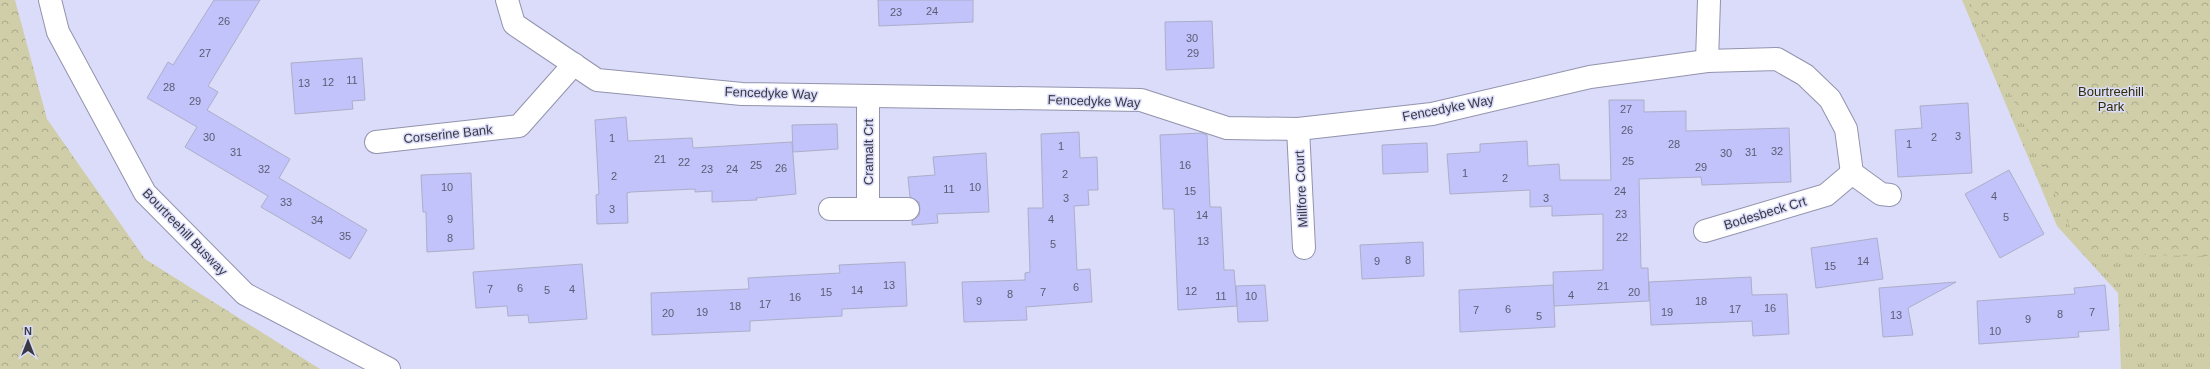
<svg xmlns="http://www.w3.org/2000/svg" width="2210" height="369" viewBox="0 0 2210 369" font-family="Arial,sans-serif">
  <defs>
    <pattern id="grass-tufts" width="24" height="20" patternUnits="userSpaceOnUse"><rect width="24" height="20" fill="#cfcea8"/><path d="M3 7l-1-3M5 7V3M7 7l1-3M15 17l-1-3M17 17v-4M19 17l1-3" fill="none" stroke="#a9a88a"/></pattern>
    <pattern id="forest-crowns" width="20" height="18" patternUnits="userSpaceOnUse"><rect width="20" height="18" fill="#cfcea8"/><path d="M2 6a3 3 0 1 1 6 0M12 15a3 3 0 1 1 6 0" fill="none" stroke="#a9a88a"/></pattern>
  </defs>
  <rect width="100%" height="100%" fill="#dbdcf9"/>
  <path fill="url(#grass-tufts)" d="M1962,0H2210V369H2121L2118,293L2057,226Z"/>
  <g fill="url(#forest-crowns)">
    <path d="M0,0H15L47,119L145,259L320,369H0Z"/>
    <path d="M1969,0H2210V256L2082,254Z"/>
  </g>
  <g fill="#c2c3fb" stroke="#acaec9">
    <path d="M214,0H260L208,86L218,92L207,110L290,159L279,178L367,230L350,259L261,207L268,196L185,147L197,127L147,98L168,62L173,65Z"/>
    <path d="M878,0H973V22L879,26Z"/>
    <path d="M1212,21L1214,68L1166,70L1165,22Z"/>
    <path d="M362,58L365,100L352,101L353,109L295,114L291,63Z"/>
    <path d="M1609,100H1644V112L1686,111V131L1789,128L1791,182L1702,185L1701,177L1639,179L1641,268H1648L1649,301L1554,306L1553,272L1603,270V214L1552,216V206L1530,207V190L1450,194L1447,154L1480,152V144L1527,141L1528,166L1559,164L1560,180H1611Z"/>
    <path d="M1968,103L1972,173L1898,177L1895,130L1922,128L1920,106Z"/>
    <path d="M626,117L628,141L692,138L693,148L792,142L796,194L756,198L757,200L712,202V191L695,192V189L631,192L627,193L628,223L597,224L596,195L599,194L595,120Z"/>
    <path d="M837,124L838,149L793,152L792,125Z"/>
    <path d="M1079,132L1080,158L1097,157L1098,190H1088L1089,205L1074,206L1077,270L1090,269L1092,302L1026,307L1027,320L964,322L962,282L1025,280V273L1030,272L1028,208H1043L1041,134Z"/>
    <path d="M1201,133L1207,135L1210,207H1221L1224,270H1234L1237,306L1178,310L1174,209H1163L1160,135Z"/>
    <path d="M1427,143L1428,172L1383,174L1382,145Z"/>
    <path d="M986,153L989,212L937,214L938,223L912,225V221L919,216L920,209L919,202L910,197L908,177L935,175L933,157Z"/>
    <path d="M2009,170L2044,234L2000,258L1965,194Z"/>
    <path d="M471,173L474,249L427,252L426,212H423L421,175Z"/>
    <path d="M1877,238L1883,279L1816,288L1811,248Z"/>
    <path d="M1423,242L1424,276L1362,279L1360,245Z"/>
    <path d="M905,262L907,306L842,309V316L750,321V331L652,335L651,293L749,289L748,278L840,273L839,265Z"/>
    <path d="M582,264L587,319L529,323L528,315L508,316L507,306L476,308L473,272Z"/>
    <path d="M1751,277L1752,295L1787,294L1789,334L1753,336L1752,321L1651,325L1649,282Z"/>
    <path d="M1956,282L1908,308L1913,335L1883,337L1879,288Z"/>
    <path d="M1265,285L1268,321L1238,322L1236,286Z"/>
    <path d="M1553,285L1555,327L1460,332L1459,290Z"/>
    <path d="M2105,285L2109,330L2078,332L2079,337L1979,344L1977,301L2075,294L2074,288Z"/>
  </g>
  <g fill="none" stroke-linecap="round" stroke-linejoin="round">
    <g stroke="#9293ad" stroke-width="24">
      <g id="minor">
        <path d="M50,0L58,32L145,193L245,294L389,369"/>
        <path d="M507,0L514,24L597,80L742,94L1141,100L1227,128L1298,129L1432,114L1590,77L1707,61L1777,59L1805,75L1830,99L1846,129L1852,173L1881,194L1890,195"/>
        <path d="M1707,61L1709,0"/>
        <path d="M868,96V209"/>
        <path d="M1298,129L1304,248"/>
        <path d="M376,142L519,126L574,64"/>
        <path d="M830,209H908"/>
        <path d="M1705,231L1826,195L1852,173"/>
      </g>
    </g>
    <use href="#minor" stroke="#fff" stroke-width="22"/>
  </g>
  <g text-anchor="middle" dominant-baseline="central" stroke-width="3" stroke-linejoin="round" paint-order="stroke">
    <g font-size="11" fill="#5a5c72">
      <text x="932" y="11">24</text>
      <text x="896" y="12">23</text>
      <text x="224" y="21">26</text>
      <text x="1192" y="38">30</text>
      <text x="205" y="53">27</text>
      <text x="1193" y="53">29</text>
      <text x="352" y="80">11</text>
      <text x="328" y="82">12</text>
      <text x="304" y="83">13</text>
      <text x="169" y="87">28</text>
      <text x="195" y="101">29</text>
      <text x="1626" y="109">27</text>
      <text x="1627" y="130">26</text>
      <text x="1958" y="136">3</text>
      <text x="209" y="137">30</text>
      <text x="1934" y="137">2</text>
      <text x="612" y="138">1</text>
      <text x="1674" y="144">28</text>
      <text x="1909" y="144">1</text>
      <text x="1061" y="146">1</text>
      <text x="1777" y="151">32</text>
      <text x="236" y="152">31</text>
      <text x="1751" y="152">31</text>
      <text x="1726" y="153">30</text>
      <text x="660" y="159">21</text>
      <text x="1628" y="161">25</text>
      <text x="684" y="162">22</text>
      <text x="756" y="165">25</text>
      <text x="1185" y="165">16</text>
      <text x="1701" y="167">29</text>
      <text x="781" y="168">26</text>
      <text x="264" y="169">32</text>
      <text x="707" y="169">23</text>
      <text x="732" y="169">24</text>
      <text x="1465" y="173">1</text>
      <text x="1065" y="174">2</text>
      <text x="614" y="176">2</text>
      <text x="1505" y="178">2</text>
      <text x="447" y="187">10</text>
      <text x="975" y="187">10</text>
      <text x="949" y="189">11</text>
      <text x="1190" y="191">15</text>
      <text x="1620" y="191">24</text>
      <text x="1994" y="196">4</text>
      <text x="1066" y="198">3</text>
      <text x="1546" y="198">3</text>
      <text x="286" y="202">33</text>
      <text x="612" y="209">3</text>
      <text x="1621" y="214">23</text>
      <text x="1202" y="215">14</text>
      <text x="2006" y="217">5</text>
      <text x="450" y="219">9</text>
      <text x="1051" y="219">4</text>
      <text x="317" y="220">34</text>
      <text x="345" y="236">35</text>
      <text x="1622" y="237">22</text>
      <text x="450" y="238">8</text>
      <text x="1203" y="241">13</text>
      <text x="1053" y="244">5</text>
      <text x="1408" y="260">8</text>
      <text x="1377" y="261">9</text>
      <text x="1863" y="261">14</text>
      <text x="1830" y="266">15</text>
      <text x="889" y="285">13</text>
      <text x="1603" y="286">21</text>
      <text x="1076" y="287">6</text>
      <text x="520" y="288">6</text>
      <text x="490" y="289">7</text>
      <text x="572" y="289">4</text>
      <text x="547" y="290">5</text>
      <text x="857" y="290">14</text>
      <text x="1191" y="291">12</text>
      <text x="826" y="292">15</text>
      <text x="1043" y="292">7</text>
      <text x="1634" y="292">20</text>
      <text x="1010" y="294">8</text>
      <text x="1571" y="295">4</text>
      <text x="1221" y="296">11</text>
      <text x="1251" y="296">10</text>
      <text x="795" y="297">16</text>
      <text x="979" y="301">9</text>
      <text x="1701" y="301">18</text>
      <text x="765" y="304">17</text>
      <text x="735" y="306">18</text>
      <text x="1770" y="308">16</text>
      <text x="1508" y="309">6</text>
      <text x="1735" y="309">17</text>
      <text x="1476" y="310">7</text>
      <text x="702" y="312">19</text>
      <text x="1667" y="312">19</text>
      <text x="2092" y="312">7</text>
      <text x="668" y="313">20</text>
      <text x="2060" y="314">8</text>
      <text x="1896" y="315">13</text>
      <text x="1539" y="316">5</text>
      <text x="2028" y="319">9</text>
      <text x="1995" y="331">10</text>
    </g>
    <g font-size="13" fill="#302d00" stroke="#dbdcf9">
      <text x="2111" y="91">Bourtreehill<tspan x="2111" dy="15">Park</tspan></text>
    </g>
    <g font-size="13" fill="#383944" stroke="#dbdcf9">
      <text transform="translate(771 93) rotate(2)">Fencedyke Way</text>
      <text transform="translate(1094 101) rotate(2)">Fencedyke Way</text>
      <text transform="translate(1448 108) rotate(-11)">Fencedyke Way</text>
      <text transform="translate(448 134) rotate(-6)">Corserine Bank</text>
      <text transform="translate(868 152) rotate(-90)">Cramalt Crt</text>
      <text transform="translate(1301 189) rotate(-93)">Millfore Court</text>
      <text transform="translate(1765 213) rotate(-17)">Bodesbeck Crt</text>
      <text transform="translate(185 232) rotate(46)">Bourtreehill Busway</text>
    </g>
  </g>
  <g transform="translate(28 341)" stroke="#dbdcf9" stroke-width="3" paint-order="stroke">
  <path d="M0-3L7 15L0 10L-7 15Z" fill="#383944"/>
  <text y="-6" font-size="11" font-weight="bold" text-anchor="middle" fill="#383944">N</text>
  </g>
</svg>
